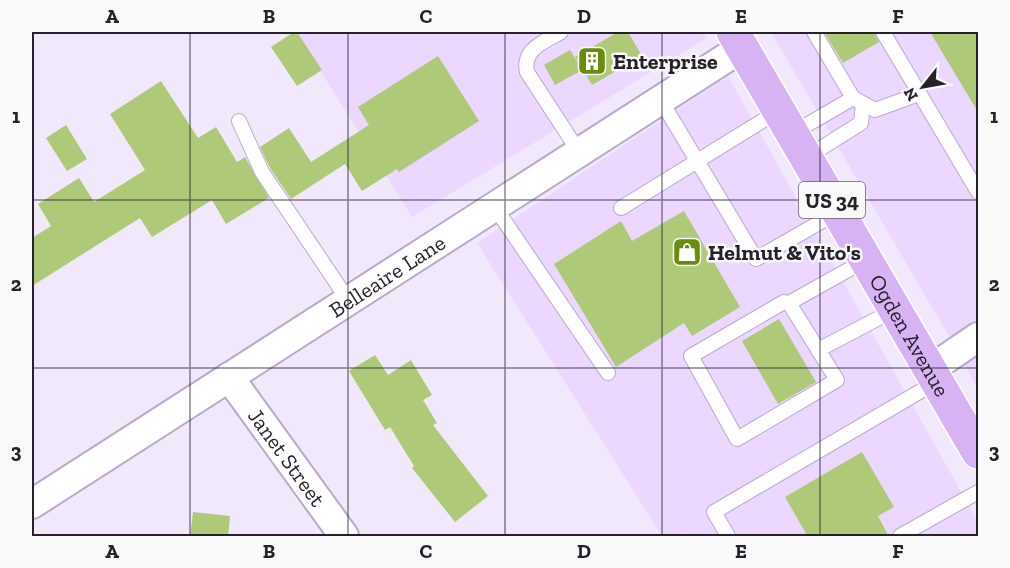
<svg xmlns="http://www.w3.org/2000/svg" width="1010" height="568" viewBox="0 0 1010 568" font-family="'Zilla Slab',serif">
  <rect width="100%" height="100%" fill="#f2e8fc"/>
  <g fill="#ebd7ff">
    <path d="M296,32H703L707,38L412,217Z"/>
    <path d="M771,32H978V389L947,333Z"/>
    <path d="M728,76L978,522V536H685L683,532L676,536H662L477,243Z"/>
  </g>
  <g fill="#aeca78">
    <path d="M294,32H297L322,70L297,86L271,47Z"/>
    <path d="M618,32H628L642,56L592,85L575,57Z"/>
    <path d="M824,32H874L879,42L843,63Z"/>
    <path d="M930,32H978V112Z"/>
    <path d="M570,50L582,70L555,85L544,65Z"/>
    <path d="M438,56L479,121L399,172L397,169L362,191L345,164L291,199L270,168L260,147L289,128L311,162L369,125L358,107Z"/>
    <path d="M161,81L198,138L216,127L237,162L245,157L269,198L226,224L212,200L152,237L140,218L32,286V238L51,226L38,204L79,178L94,202L145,170L110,114Z"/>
    <path d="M66,125L87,159L67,171L46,138Z"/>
    <path d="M684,211L740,307L692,336L684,323L616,367L554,264L621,221L632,241Z"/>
    <path d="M779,319L816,382L778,404L742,341Z"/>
    <path d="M375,355L388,375L411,360L432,395L423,400L437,423L433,425L488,496L455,522L412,468L414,466L390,427L385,430L349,371Z"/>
    <path d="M862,452L894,507L878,516L889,537H808L785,497Z"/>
    <path d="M193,512L230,516L228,537H190Z"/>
  </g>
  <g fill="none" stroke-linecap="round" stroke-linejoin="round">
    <g stroke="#baaac9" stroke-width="16">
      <g id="service">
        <path d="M561,32C544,42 522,49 527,72L579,152"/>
        <path d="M814,32L853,98"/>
        <path d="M883,32L978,192"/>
        <path d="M660,99L756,259L838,212"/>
        <path d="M239,121L262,172L348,300"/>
        <path d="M793,133L853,98L875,110L919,94"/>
        <path d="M807,157L861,123L863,104"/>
        <path d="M494,206L608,373"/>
        <path d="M621,208L780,110"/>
        <path d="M789,303L837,380L737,439L691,356L784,302L789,303L866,260"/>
        <path d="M818,350L896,309"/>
        <path d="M728,536L714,512L938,381"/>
        <path d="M900,536L978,492"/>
      </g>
    </g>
    <g stroke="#baaac9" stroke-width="32">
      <g id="minor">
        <path d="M931,369L978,337"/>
        <path id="s1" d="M229,377L344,536"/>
        <path id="s2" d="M32,504L743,47"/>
      </g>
    </g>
    <g stroke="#fff" stroke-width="36">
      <g id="primary">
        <path id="s3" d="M733,32L978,452"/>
      </g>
    </g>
    <use href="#service" stroke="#fff" stroke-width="14"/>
    <use href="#minor" stroke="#fff" stroke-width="28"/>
    <use href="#primary" stroke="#d7b3f4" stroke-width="33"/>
  </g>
  <path fill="none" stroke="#27212c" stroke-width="1.5" stroke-opacity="0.55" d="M190,32V536M348,32V536M505,32V536M662,32V536M820,32V536M32,200H978M32,368H978"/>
  <defs>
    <g id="building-square" transform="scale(1.5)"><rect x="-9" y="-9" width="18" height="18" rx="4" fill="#6b8b0b" stroke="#fafafa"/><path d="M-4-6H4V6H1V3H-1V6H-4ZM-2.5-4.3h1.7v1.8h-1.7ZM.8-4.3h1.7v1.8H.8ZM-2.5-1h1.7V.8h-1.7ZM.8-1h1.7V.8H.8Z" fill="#fff"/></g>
    <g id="shop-square" transform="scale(1.5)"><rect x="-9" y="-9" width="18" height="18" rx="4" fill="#6b8b0b" stroke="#fafafa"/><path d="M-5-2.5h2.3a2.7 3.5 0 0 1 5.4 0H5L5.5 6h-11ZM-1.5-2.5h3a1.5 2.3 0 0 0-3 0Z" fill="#fff"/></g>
  </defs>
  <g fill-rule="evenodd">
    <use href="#building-square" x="592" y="61"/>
    <use href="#shop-square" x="687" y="252"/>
  </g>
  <g text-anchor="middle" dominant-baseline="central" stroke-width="5" stroke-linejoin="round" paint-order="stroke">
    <rect fill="#fafafa" stroke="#66626a" stroke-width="1.5" x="799" y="182" width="66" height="36" rx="4.5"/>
    <g font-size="21" font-weight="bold" fill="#27212c">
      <text x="832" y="200">US 34</text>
    </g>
    <g font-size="22" font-weight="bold" fill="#27212c" stroke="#fafafa" text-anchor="start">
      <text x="613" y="61">Enterprise</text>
      <text x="708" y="252">Helmut &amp; Vito's</text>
    </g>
    <g font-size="22" fill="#27212c" stroke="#fafafa">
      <text stroke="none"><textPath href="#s2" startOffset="422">Belleaire Lane</textPath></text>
      <text stroke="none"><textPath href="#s3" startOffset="351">Ogden Avenue</textPath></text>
      <text stroke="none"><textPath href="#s1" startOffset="99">Janet Street</textPath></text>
    </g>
  </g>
  <rect width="1010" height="568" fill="none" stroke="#fafafa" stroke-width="66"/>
  <g transform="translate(923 87) rotate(239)" stroke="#fafafa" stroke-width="4.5" paint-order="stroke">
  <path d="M0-4.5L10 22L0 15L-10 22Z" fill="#27212c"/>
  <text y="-9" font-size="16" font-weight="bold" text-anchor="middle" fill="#27212c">N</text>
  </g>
  <rect x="33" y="33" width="944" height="502" fill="none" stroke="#27212c" stroke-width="2"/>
  <g font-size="20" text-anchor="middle" font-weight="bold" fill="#27212c">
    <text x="112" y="23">A</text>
    <text x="269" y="23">B</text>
    <text x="426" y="23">C</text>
    <text x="584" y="23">D</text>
    <text x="741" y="23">E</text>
    <text x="898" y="23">F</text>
    <text x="16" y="123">1</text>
    <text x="994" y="123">1</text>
    <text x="16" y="291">2</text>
    <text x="994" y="291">2</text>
    <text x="16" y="458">3</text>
    <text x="994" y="458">3</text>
    <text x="112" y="558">A</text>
    <text x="269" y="558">B</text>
    <text x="426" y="558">C</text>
    <text x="584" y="558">D</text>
    <text x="741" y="558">E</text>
    <text x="898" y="558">F</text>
  </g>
</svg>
